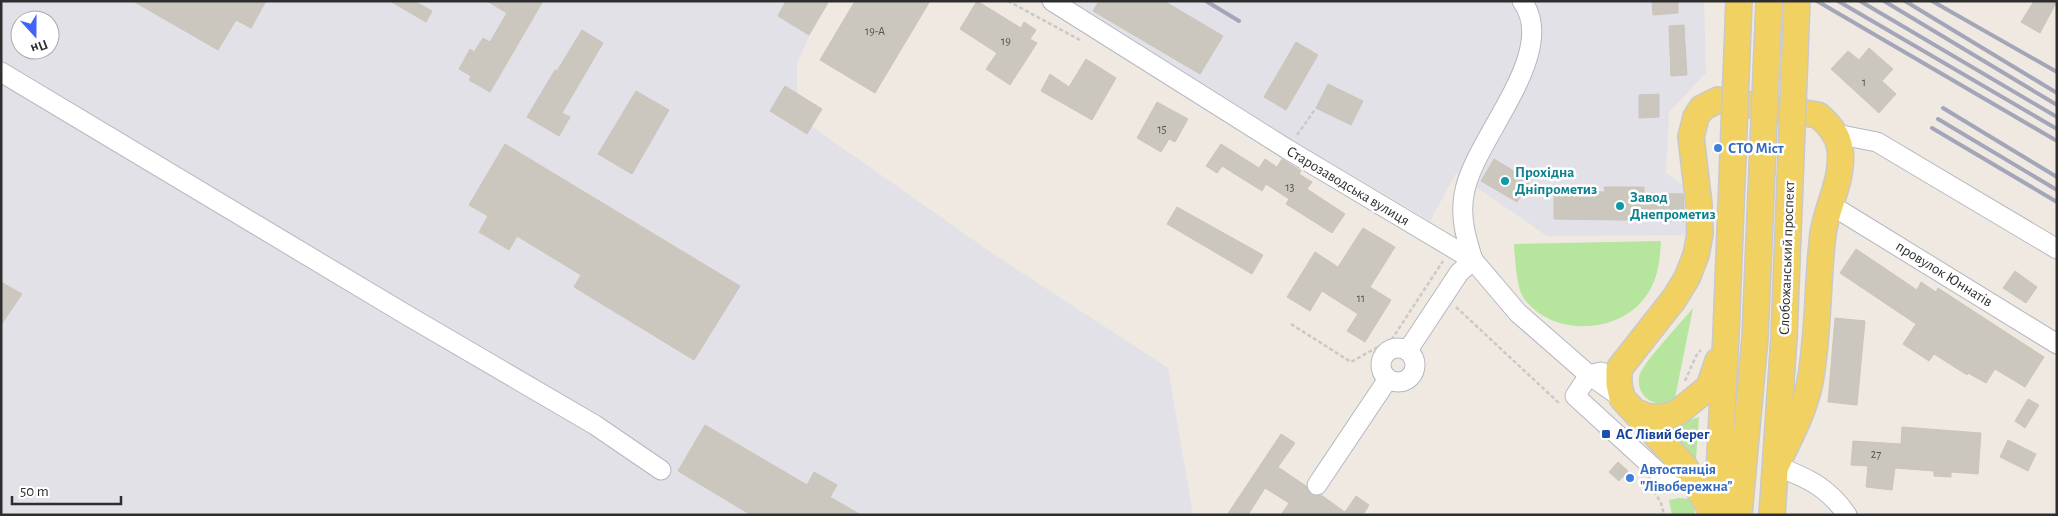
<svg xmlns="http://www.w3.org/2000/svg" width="2058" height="516" viewBox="0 0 2058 516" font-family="'Alegreya Sans',sans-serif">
  <rect width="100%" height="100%" fill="#efe9e1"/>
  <g fill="#e3e1e8" fill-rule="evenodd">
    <path d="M1,1H825L797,63V116L989,251L1168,368L1193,515H1ZM20,20H50V50H20Z"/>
    <path d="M1057,1H1704L1706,73L1669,112L1666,173L1688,189L1690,235L1547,236L1456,173L1430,221Z"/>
  </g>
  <g fill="#b6e59e">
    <path d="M1661,241C1660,260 1658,280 1646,296C1619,335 1551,337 1523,297C1516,285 1515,258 1514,244Z"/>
    <path d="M1693,308L1675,398C1669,403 1661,405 1653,402C1642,398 1636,385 1640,374C1646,359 1682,322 1693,308Z"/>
    <path d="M1699,417L1696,459L1693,460L1664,428Z"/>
    <path d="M1679,498L1693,499L1695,515H1672L1669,500Z"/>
  </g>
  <g fill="#cbc7bf" stroke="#cbc5ba">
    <path d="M133,1H266L251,28L236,20L218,50Z"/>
    <path d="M390,1H414L432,11L426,22Z"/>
    <path d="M487,1H543L490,92L469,80L471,76L459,69L470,49L474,52L483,38L490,42L507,13Z"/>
    <path d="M786,1H829L809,35L778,16Z"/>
    <path d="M855,1H930L875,93L820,60Z"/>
    <path d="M977,1L1021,28L1024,22L1036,30L1030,39L1037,43L1010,85L986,69L997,53L960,29Z"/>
    <path d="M1099,1H1164L1223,36L1200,74L1093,11Z"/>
    <path d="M1652,1H1678V13L1653,15Z"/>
    <path d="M2034,1H2057L2040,33L2021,22Z"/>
    <path d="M1684,25L1687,75L1671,76L1669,26Z"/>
    <path d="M582,30L603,43L562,113L570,117L559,136L527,117L555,70L557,71Z"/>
    <path d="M1296,42L1318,55L1286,110L1264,97Z"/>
    <path d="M1869,48L1893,69L1882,81L1896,94L1879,113L1831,69L1848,51L1859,60Z"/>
    <path d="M1086,59L1116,78L1092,120L1041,91L1050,74L1069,87Z"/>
    <path d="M1328,84L1363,101L1351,125L1316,108Z"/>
    <path d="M785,86L822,109L807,134L770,111Z"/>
    <path d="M636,91L669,110L632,174L598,154Z"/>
    <path d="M1659,94V117L1639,118V95Z"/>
    <path d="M1157,102L1188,119L1175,142L1169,139L1161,152L1137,138Z"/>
    <path d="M505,144L740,286L694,360L574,287L581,275L517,236L509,250L479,232L488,216L469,205Z"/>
    <path d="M1221,144L1259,168L1265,159L1277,167L1282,159L1301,171L1299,174L1312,182L1307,189L1345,214L1332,233L1286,204L1289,199L1266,184L1262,191L1222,166L1217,173L1206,166Z"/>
    <path d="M1494,159L1530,181L1517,202L1481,181Z"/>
    <path d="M1604,187H1644V193L1683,194L1685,221L1554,219V191L1605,192Z"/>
    <path d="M1177,207L1263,255L1252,274L1167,224Z"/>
    <path d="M1363,228L1395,247L1370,287L1391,300L1365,342L1347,331L1358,314L1322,291L1310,311L1287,297L1315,252L1338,267Z"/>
    <path d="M1856,249L1917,290L1921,282L1936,292L1938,288L2044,357L2025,387L1995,369L1986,383L1968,373L1967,375L1934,354L1929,361L1903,344L1916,324L1840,273Z"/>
    <path d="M2015,271L2037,287L2026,303L2003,288Z"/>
    <path d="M1,282L22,294L1,325Z"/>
    <path d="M1835,318L1865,321L1857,405L1828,402Z"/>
    <path d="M2028,399L2039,405L2025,428L2015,421Z"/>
    <path d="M705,425L807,485L814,472L837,485L830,497L861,515H751L678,471Z"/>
    <path d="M1902,427L1981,433L1978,474L1951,472V477L1934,476V471L1895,468L1892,490L1866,487L1868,466L1851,465L1853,441L1901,444Z"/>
    <path d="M1281,434L1295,443L1278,467L1306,486L1311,495H1321L1345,512L1356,496L1369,505L1363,515H1281L1289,503L1265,488L1248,515H1227Z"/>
    <path d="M2008,440L2036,454L2028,471L2000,457Z"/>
    <path d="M1618,462L1628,471L1619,481L1609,472Z"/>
  </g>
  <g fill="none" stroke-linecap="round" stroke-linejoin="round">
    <g stroke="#b4b7c1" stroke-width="21">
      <g id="minor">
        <path d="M1052,1L1287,149L1473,260L1518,313L1589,375L1622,398"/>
        <path d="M1,72L405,314L595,425L661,470"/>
        <path d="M1836,134L1877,142L2057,249"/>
        <path d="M1831,205L2057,344"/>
        <circle cx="1398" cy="365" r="17"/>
        <path d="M1408,350L1459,273L1473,260C1466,238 1460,218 1464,195C1472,140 1561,53 1522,1"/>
        <path d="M1601,372L1589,375L1575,396L1668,481L1694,480"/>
        <path d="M1776,466C1806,477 1828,487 1847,515"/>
        <path d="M1317,485L1388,379"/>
      </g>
    </g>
    <g stroke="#c9c9c9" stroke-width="28">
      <g id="major">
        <path d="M1636,412L1649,417H1664L1677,413L1709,387L1718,361"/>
        <path d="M1714,515L1685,467L1622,398L1619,384V369L1674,299L1687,278L1696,255L1700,234L1699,205L1691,137L1696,117L1702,108L1718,100L1818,115C1829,124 1838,134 1840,149C1844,179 1827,205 1823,234C1817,283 1819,333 1810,382C1804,412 1789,439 1776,466"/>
        <path d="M1717,515L1726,334"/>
        <path d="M1739,515L1755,338"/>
        <path d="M1772,515L1784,337"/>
      </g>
    </g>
    <g stroke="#c9c9c9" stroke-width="2.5" stroke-dasharray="4 2.5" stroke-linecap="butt">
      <path d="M1008,1L1080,40"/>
      <path d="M1297,135L1316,108"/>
      <path d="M1456,307L1560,404"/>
      <path d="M1291,324L1351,362L1392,339L1443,261"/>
      <path d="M1685,381L1696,356L1701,350"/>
      <path d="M1693,447L1694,425"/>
      <path d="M1654,491L1661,503L1664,515"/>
    </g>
    <use href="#minor" stroke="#fff" stroke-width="19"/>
    <use href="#major" stroke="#f2d163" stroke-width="25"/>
    <g stroke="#a3a6b8" stroke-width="4">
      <path d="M1206,1L1239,21"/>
      <path d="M1817,1L2057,141"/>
      <path d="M1838,1L2057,129"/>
      <path d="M1860,1L2057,117"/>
      <path d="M1884,1L2057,105"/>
      <path d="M1905,1L2057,93"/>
      <path d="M1932,1L2057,72"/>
      <path d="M1943,108L2057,177"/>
      <path d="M1938,119L2057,190"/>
      <path d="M1932,128L2057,202"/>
    </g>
    <g stroke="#c9c9c9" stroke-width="28" stroke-linecap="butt">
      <g id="major-bridge">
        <path d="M1726,334L1739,1"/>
        <path d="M1784,337L1797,1"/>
        <path d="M1755,338L1769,1"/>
      </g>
    </g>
    <use href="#major-bridge" stroke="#f2d163" stroke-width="25"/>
  </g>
  <g fill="#3f7fe0" stroke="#fff" stroke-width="2">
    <circle cx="1718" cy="148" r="5"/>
    <circle cx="1630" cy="478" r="5"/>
  </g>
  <g fill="#0f9aa8" stroke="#fff" stroke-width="2">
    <circle cx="1505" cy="181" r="5"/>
    <circle cx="1620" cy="206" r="5"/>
  </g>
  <rect fill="#1a4fb4" stroke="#fff" stroke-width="2" x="1601" y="429" width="10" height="10" rx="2.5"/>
  <g text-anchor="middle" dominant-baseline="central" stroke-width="5" stroke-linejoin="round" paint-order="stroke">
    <g font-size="12" fill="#555452">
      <text x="875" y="31">19-А</text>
      <text x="1006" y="41">19</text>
      <text x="1864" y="82">1</text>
      <text x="1162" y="129">15</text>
      <text x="1290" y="187">13</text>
      <text x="1361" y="298">11</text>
      <text x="1876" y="454">27</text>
    </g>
    <g font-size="15" font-weight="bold" fill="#366cbe" stroke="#fff" text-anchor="start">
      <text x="1728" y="148">СТО Міст</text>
      <text x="1640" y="469">Автостанція<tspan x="1640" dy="17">"Лівобережна"</tspan></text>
    </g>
    <g font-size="15" font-weight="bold" fill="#0d838f" stroke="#fff" text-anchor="start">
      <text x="1515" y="172">Прохідна<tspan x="1515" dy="17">Дніпрометиз</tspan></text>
      <text x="1630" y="197">Завод<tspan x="1630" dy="17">Днепрометиз</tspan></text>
    </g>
    <g font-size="15" fill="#2e2e2e" stroke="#fff">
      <text transform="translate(1348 186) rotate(31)">Старозаводська вулиця</text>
      <text transform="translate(1787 258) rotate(-88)">Слобожанський проспект</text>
      <text transform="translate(1944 274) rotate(32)">провулок Юннатів</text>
    </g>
    <g font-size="15" font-weight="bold" fill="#164399" stroke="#fff" text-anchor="start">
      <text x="1616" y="434">АС Лівий берег</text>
    </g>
  </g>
  <rect width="2058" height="516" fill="none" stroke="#2e2e2e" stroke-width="5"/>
  <g transform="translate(35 35) rotate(159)"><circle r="24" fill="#ffffff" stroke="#ababab"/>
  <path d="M0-4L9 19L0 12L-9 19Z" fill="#4264fb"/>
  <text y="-8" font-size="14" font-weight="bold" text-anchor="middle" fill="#2e2e2e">Пн</text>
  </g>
  <path d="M12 496v8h109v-8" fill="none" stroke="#2e2e2e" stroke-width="2.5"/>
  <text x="20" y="496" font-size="15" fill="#2e2e2e" stroke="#ffffff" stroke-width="4" paint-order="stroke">50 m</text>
</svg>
